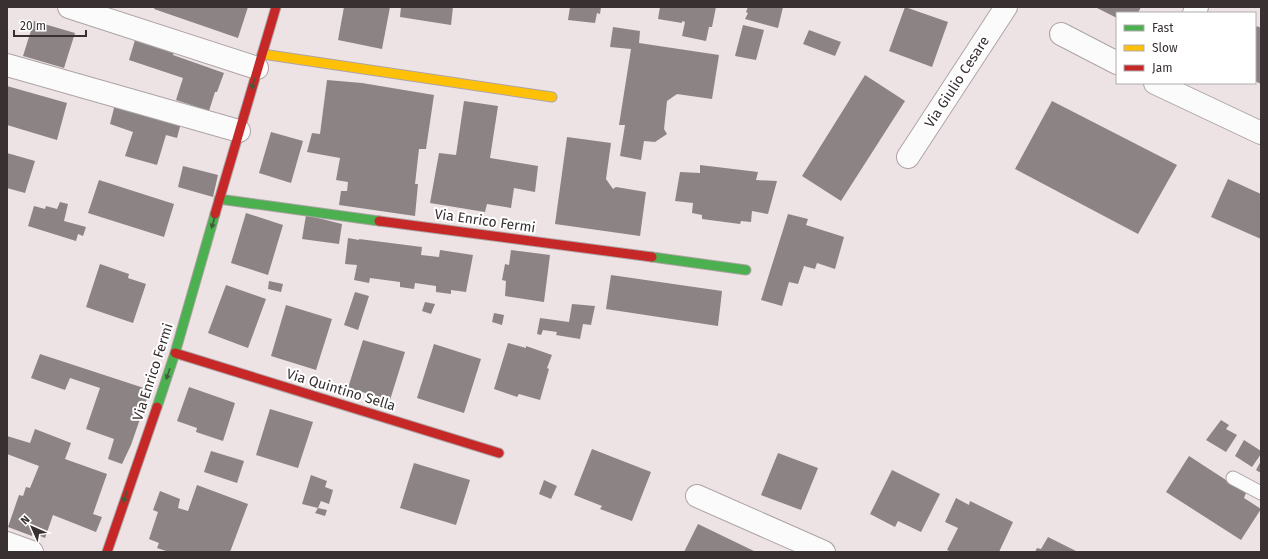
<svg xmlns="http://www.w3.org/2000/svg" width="1268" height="559" viewBox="0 0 1268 559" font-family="'Fira Sans',sans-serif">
  <rect width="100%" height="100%" fill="#eee3e4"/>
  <g fill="#8b8384">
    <path d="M155,7H248L238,38L154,9Z"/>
    <path d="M344,7H390L382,49L338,40Z"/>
    <path d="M401,7H453L451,25L400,17Z"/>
    <path d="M570,7H601L600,14L597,13L595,23L568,20Z"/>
    <path d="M660,7H716L712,27H709L706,41L682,36L685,22L682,21V23L658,19Z"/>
    <path d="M748,7H783L778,28L745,19L748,13L746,12Z"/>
    <path d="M905,7L948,22L932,67L889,51Z"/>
    <path d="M1095,7H1141L1138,13H1117V18Z"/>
    <path d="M34,21L75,33L64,68L23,56Z"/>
    <path d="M743,25L764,30L756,60L735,56Z"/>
    <path d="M1257,26L1261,28V84L1255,81V29Z"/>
    <path d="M613,27L640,31L639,43L719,55L712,99L677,94L667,101L664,129L667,134L655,142L644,141L641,160L620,156L625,125H619L631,49L610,47Z"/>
    <path d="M809,30L841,42L835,56L803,44Z"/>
    <path d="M135,40L174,52L173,55L224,73L217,92H215L209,111L176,100L183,78L129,60Z"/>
    <path d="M865,75L905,101L841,201L802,176Z"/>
    <path d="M327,80L362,83L434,95L426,149H419L415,184H418L415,216L339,205L341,191H347L348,182L336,180L340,158L307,152L312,133L320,134Z"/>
    <path d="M7,86L67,103L57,140L7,125Z"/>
    <path d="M464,101L498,106L490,158L538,166L535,192L514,188L511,208L487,204L485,212L430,203L439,153L456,155Z"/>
    <path d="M1052,101L1177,165L1138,234L1015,169Z"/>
    <path d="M115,104L181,123L177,138L166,135L157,165L125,156L133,132L110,124Z"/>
    <path d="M271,132L303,141L291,183L259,173Z"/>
    <path d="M567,137L611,143L606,179L613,189L616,187L646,192L640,236L555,224Z"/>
    <path d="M7,153L35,161L25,193L7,188Z"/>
    <path d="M700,165L758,172L756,180L777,181L768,214L752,211L751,222L741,221L740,224L702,219V215L692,213L693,203L675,201L680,172L700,173Z"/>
    <path d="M183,166L218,175L213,197L178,187Z"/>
    <path d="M1228,179L1261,194V239L1211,217Z"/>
    <path d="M99,180L174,204L164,237L88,213Z"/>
    <path d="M60,202L68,204L64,221L86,227L83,236L78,234L76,241L28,226L34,206L45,209L46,206L57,209Z"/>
    <path d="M246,213L283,225L268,275L231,263Z"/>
    <path d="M788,214L808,219L806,225L844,237L835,269L817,263L815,269L804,266L798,284L789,282L782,306L761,300Z"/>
    <path d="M306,215L342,224L339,244L302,239Z"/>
    <path d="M348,238L359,240V239L422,247L421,255L439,257L440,250L473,255L466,292L451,290V294L436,292V286L415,283L414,289L400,287V282L370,278L369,283L354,280L357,265L345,264Z"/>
    <path d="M511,250L550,255L544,302L505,296L506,281L502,280L505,264L509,265Z"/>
    <path d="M100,264L129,274L128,278L146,284L133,323L86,307Z"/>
    <path d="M611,275L722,291L718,326L606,309Z"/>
    <path d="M269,281L283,284L281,292L268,289Z"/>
    <path d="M226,285L266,299L248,348L208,333Z"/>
    <path d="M355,292L369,296L358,330L344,325Z"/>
    <path d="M425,302L435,304L431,314L422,311Z"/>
    <path d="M572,304L595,306L591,325L583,324L580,339L556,335L557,332L543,330L541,335L537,334L540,318L569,322Z"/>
    <path d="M286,305L332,319L316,370L271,356Z"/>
    <path d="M494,313L504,315L502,325L492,322Z"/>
    <path d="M363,340L405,352L390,400L348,388Z"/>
    <path d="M508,343L526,348V346L552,355L547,368L549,369L540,400L519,394L517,397L494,389Z"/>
    <path d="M434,344L481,359L464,413L417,398Z"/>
    <path d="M40,354L150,390L131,445L122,464L108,459L114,439L86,429L100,388L70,378L65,390L31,378Z"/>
    <path d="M189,387L235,403L223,441L196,432L197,428L177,421Z"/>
    <path d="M270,409L313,422L298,468L256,455Z"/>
    <path d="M1221,420L1229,425L1226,429L1237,435L1226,452L1206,440Z"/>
    <path d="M35,429L71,443L65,459L107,474L93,514L102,517L96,532L53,515L45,538L33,533L32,536L8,527L19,495L23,496L26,487L30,488L39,466L7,454V436L30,443Z"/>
    <path d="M1244,440L1261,451V454L1252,467L1235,456Z"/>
    <path d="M592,449L651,472L632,521L600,509L602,506L574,495Z"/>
    <path d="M211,451L244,461L237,483L204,472Z"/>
    <path d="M778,453L818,468L801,510L761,495Z"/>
    <path d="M1189,456L1246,493L1244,498L1261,509L1241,540L1166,492Z"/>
    <path d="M1261,461V473L1256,470Z"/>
    <path d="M414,463L470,480L456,525L400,508Z"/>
    <path d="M892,470L940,494L921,532L898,521L895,527L870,514Z"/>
    <path d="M311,475L327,481L325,487L333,490L329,504L321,501L318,508L302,504Z"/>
    <path d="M544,480L557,486L551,499L539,494Z"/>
    <path d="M197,485L248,504L230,552H169L157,548L159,543L149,539L158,512L153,510L160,491L180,499L178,508L188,511Z"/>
    <path d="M956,498L969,505L970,501L1013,522L999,552H952L947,550L958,528L945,522Z"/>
    <path d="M318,508L327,510L325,516L315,513Z"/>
    <path d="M698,524L756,552H684Z"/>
    <path d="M1048,537L1078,552H1035L1037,548L1041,549Z"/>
  </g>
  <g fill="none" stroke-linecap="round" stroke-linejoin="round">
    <g stroke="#ada4a5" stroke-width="15">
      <path id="lane" d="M1233,478L1261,493"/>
    </g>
    <g stroke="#ada4a5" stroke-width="24">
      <g id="street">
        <path d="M69,7L257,68"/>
        <path d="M1194,13L1197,7"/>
        <path d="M1061,34L1117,63"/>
        <path d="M7,65L239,131"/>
        <path d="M1155,83L1261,133"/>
        <path d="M908,157L1006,7"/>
        <path d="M697,496L824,552"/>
        <path d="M7,543L32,552"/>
      </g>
    </g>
    <g stroke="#ada4a5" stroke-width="11">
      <g id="fast">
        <path d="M219,199L379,221"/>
        <path d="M652,257L746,270"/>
        <path d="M157,407L175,353L215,214"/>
      </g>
    </g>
    <g stroke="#ada4a5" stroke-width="11">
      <path id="slow" d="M262,54L552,97"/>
    </g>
    <g stroke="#ada4a5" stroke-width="11">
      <g id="jam">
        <path d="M215,214L276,7"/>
        <path d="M379,221L652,257"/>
        <path d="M175,353L499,453"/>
        <path d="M107,552L157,407"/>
      </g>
    </g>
    <use href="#lane" stroke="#fcfbfb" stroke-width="13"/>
    <use href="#street" stroke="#fcfbfb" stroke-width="22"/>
    <use href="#fast" stroke="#4caf50" stroke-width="9"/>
    <use href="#slow" stroke="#ffc107" stroke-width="9"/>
    <use href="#jam" stroke="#c62828" stroke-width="9"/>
  </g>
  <defs><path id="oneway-solid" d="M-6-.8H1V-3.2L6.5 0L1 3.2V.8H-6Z"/></defs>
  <g fill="#3f5c3c">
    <use href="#oneway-solid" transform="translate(253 84) rotate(106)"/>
    <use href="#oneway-solid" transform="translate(213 223) rotate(106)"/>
    <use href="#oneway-solid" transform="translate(168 374) rotate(109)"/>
    <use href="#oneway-solid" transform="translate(125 497) rotate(109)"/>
  </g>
  <g text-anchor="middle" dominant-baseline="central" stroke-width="4" stroke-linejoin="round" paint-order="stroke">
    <g font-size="14" fill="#383031" stroke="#fff">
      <text transform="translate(957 82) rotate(-57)">Via Giulio Cesare</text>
      <text transform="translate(485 221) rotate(8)">Via Enrico Fermi</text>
      <text transform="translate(153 372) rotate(-72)">Via Enrico Fermi</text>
      <text transform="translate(341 390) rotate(17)">Via Quintino Sella</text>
    </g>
  </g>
  <rect width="1268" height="559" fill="none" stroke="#383031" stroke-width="16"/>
  <rect x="1116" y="12" width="140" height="72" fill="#ffffff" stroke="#afacad"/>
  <rect x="1124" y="25" width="20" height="6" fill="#4caf50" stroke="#afacad"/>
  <text x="1152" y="32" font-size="12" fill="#383031">Fast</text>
  <rect x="1124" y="45" width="20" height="6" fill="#ffc107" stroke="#afacad"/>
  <text x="1152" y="52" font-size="12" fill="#383031">Slow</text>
  <rect x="1124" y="65" width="20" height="6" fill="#c62828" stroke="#afacad"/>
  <text x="1152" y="72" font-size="12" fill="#383031">Jam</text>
  <g transform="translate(32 527) rotate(315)" stroke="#ffffff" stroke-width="3" paint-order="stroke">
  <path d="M0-3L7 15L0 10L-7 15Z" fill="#383031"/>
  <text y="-6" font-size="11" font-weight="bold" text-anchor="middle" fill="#383031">N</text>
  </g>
  <path d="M14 30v6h72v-6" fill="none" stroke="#383031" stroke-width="2"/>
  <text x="20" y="30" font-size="12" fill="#383031" stroke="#ffffff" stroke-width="3" paint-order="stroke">20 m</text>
</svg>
